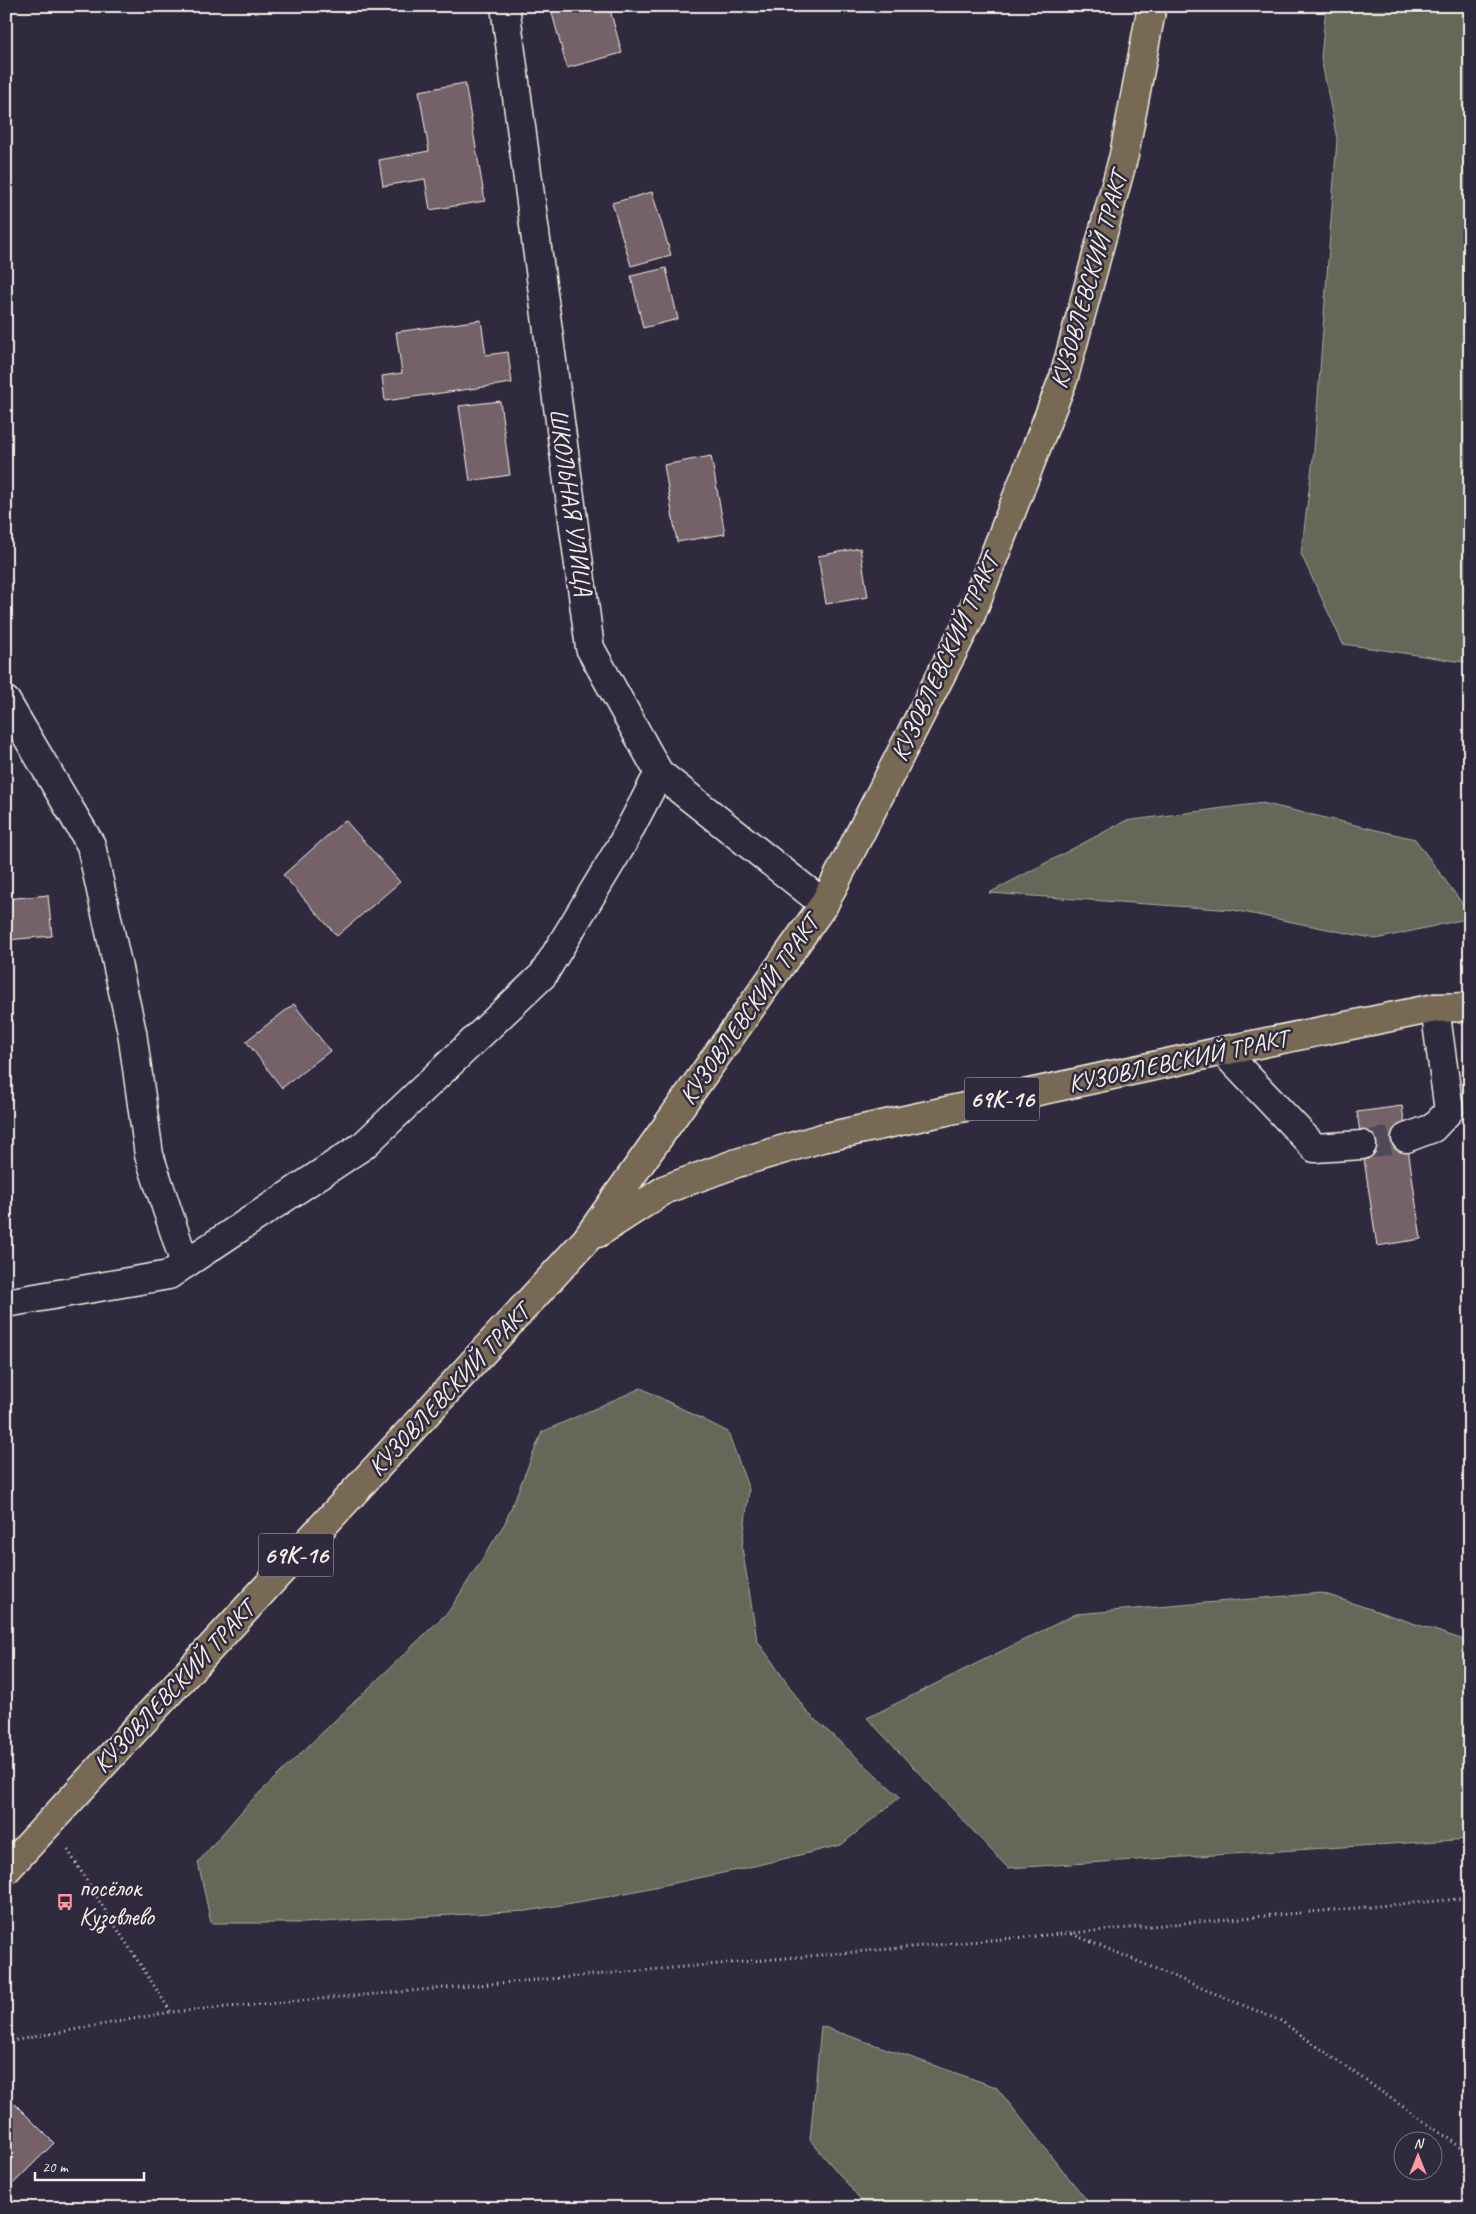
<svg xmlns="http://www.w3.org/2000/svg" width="1476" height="2214" viewBox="0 0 1476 2214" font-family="Caveat,sans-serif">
  <rect width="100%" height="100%" fill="#2f2a3d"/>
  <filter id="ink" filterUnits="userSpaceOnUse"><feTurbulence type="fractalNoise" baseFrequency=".02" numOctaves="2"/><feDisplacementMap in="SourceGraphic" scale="10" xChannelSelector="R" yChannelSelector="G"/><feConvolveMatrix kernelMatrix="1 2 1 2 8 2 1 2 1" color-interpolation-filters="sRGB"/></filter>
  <g filter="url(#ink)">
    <g fill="#646759" stroke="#acaca0">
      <path d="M1326,6H1470V663L1343,644L1301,554L1314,451L1337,139L1321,58Z"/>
      <path d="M1262,803L1415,839L1470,914V918L1376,939L1233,910L989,893L1125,821Z"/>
      <path d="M641,1388L728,1432L749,1490L742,1547L757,1640L807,1712L900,1797L841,1845L742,1869L606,1897L527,1911L304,1923H211L198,1862L248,1804L449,1611L505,1523L542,1432Z"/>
      <path d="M1322,1593L1470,1642V1839L1008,1868L867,1718L1076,1614Z"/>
      <path d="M821,2026L996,2087L1093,2208H868L810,2140Z"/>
    </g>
    <g fill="#756269" stroke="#f4f1e8">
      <path d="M550,6H609L622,53L567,68Z"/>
      <path d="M465,83L485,201L430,210L425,179L383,186L379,160L429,151L419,91Z"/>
      <path d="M652,192L671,255L631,266L612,203Z"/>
      <path d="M666,268L678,319L643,328L631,276Z"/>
      <path d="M481,320L486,355L508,352L512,383L385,401L382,376L402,373L396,332Z"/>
      <path d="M500,401L510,475L470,481L459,406Z"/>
      <path d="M711,456L725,534L677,542L664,465Z"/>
      <path d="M860,548L868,597L826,604L818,556Z"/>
      <path d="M345,820L400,882L337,936L283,875Z"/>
      <path d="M48,895L52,936L7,940L6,899Z"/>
      <path d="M294,1004L330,1051L282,1088L246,1041Z"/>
      <path d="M1402,1106L1421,1239L1377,1246L1357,1112Z"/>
      <path d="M10,2099L54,2143L6,2191V2103Z"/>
    </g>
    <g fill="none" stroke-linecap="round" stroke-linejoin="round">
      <path stroke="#4d4857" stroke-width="28" stroke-dasharray="28 14" stroke-linecap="butt" d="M1362,1145L1406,1138"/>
      <g stroke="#f4f1e8" stroke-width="31">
        <g id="minor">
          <path d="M505,6L590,648L659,773L824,904"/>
          <path d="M6,701L91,845L132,1032L149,1155L185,1264L169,1275L6,1303"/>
          <path d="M1223,1051L1315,1148L1362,1145"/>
          <path d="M1406,1138L1433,1128L1449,1111L1435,1008"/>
          <path d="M185,1264L364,1145L543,975L621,846L659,773"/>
        </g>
      </g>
      <g stroke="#f4f1e8" stroke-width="31">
        <g id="major">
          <path d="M598,1233L666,1189L737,1163L822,1138L1223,1051L1435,1008L1470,1007"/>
          <path d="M6,1870L586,1240L824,904L969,620L1064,377L1124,155L1152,6"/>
        </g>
      </g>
      <g stroke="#f4f1e8" stroke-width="3" stroke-dasharray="1 4" stroke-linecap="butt">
        <path d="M68,1850L101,1904L171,2012"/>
        <path d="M1072,1934L1281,2021L1470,2154"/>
        <path d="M6,2042L171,2012L1470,1898"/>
      </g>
      <use href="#minor" stroke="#2f2a3d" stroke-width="28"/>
      <use href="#major" stroke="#786954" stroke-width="28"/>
    </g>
  </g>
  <defs>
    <g id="bus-bare" transform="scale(1.35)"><path d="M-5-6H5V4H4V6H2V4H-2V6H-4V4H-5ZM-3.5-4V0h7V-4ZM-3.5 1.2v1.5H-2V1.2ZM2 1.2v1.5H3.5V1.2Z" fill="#ff9aa2" stroke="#2f2a3d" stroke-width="2.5" paint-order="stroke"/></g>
  </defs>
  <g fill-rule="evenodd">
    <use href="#bus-bare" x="65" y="1902"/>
  </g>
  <g text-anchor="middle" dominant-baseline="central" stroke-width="5" stroke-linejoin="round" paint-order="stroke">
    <g fill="#2f2a3d" stroke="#b9b5b5" stroke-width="1">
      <rect x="964.5" y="1077.5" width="75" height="43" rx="4"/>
      <rect x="258.5" y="1533.5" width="75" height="43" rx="4"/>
    </g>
    <g font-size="24" font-weight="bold" fill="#f4f1e8">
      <text x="1002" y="1099">69К-16</text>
      <text x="296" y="1555">69К-16</text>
    </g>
    <g font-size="25" fill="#f4f1e8" stroke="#2f2a3d">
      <text transform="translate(1089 280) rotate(-74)">КУЗОВЛЕВСКИЙ ТРАКТ</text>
      <text transform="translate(571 502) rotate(82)">ШКОЛЬНАЯ УЛИЦА</text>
      <text transform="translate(945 658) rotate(-65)">КУЗОВЛЕВСКИЙ ТРАКТ</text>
      <text transform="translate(749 1010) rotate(-55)">КУЗОВЛЕВСКИЙ ТРАКТ</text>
      <text transform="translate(1178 1061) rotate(-12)">КУЗОВЛЕВСКИЙ ТРАКТ</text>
      <text transform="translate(449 1390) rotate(-47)">КУЗОВЛЕВСКИЙ ТРАКТ</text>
      <text transform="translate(174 1687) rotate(-47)">КУЗОВЛЕВСКИЙ ТРАКТ</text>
    </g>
    <g font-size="25" fill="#f4f1e8" stroke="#2f2a3d" text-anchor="start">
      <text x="79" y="1888">посёлок<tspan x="79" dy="29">Кузовлево</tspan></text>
    </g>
  </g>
  <rect width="1476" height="2214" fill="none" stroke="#2f2a3d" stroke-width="25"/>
  <rect x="12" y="12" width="1451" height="2189" fill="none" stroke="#f4f1e8" stroke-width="2" filter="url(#ink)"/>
  <g transform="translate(1418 2156)"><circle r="24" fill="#2f2a3d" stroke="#7e7a81"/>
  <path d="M0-4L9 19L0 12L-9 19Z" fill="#ff9aa2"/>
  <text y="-8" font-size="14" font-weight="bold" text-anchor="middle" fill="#f4f1e8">N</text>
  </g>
  <path d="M35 2172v8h109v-8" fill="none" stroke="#f4f1e8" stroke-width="2.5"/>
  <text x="42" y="2172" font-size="15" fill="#f4f1e8" stroke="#2f2a3d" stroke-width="4" paint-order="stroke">20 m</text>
</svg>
